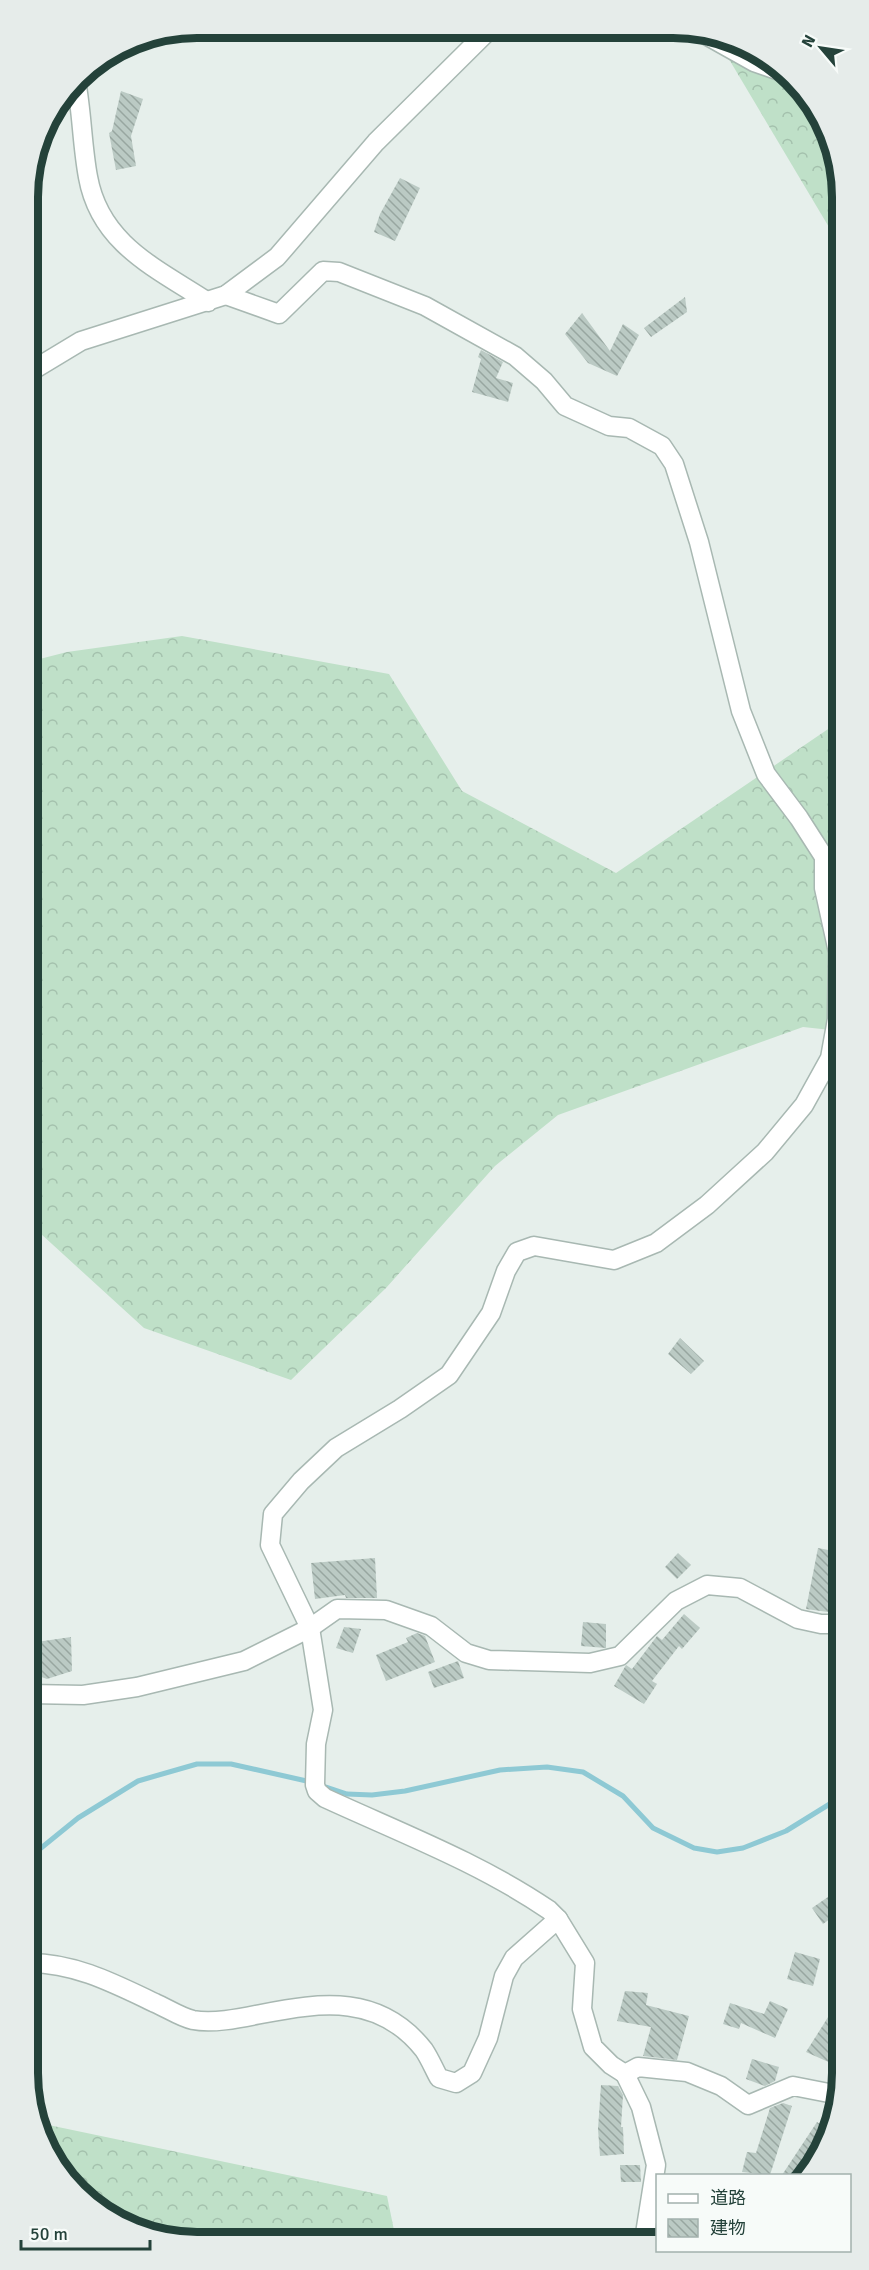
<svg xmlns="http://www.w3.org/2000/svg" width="869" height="2270" viewBox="0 0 869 2270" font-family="Signika,'Noto Sans JP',sans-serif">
  <defs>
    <pattern id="forest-crowns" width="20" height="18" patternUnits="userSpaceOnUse" patternTransform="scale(1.5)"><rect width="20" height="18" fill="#bfe0c8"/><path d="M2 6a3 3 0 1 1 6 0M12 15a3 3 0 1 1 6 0" fill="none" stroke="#a4c1ad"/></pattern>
    <pattern id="building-back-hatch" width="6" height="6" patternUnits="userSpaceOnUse" patternTransform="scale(1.5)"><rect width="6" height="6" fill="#bbcac4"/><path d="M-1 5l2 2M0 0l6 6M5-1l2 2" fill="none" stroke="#98a6a0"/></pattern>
  </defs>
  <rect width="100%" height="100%" fill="#e6efeb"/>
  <g fill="url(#forest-crowns)">
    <path d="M714,34L793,77L839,163V244Z"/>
    <path d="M182,636L389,674L462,791L616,873L840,721V1031L803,1027L558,1115L495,1166L386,1288L291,1380L144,1328L29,1223L28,662L67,652Z"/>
    <path d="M39,2123L387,2196L396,2240H164L77,2194Z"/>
  </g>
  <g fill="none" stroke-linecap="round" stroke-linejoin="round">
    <g stroke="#8ec9d4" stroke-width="5">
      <path d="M320,1785L347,1794L372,1795L405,1791L500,1770L547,1767L583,1772L623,1796L653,1828L694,1848L717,1852L743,1848L786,1831L841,1797"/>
      <path d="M30,1857L78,1818L138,1781L197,1764H231L311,1782"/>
    </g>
  </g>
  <g fill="url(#building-back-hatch)">
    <path d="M121,91L143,99L131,136L136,166L116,170L109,133L112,131Z"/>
    <path d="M400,178L420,188L395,241L374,232L380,214Z"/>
    <path d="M685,297L687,312L651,337L644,328Z"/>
    <path d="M582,313L610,351L623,324L639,335L617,376L588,363L565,334Z"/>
    <path d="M481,350L503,362L496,378L513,383L508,402L472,392L481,359L478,357Z"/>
    <path d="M680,1338L704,1361L691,1374L668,1354Z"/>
    <path d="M818,1548L839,1552L828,1612L806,1609Z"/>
    <path d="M678,1553L691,1565L677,1579L665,1567Z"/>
    <path d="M375,1558L377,1598H346L345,1595L315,1599L311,1563Z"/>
    <path d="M684,1614L700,1628L682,1649L679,1646L652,1681L657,1684L644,1704L614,1686L626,1665L632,1669L657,1636L662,1640Z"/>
    <path d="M583,1622L606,1624V1648L581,1646Z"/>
    <path d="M344,1627L361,1629L353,1653L336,1648Z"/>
    <path d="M417,1633L425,1636L435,1662L386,1681L376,1655L408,1642L406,1638Z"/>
    <path d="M71,1637L72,1671L47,1679L30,1673V1643Z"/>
    <path d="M458,1661L464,1678L434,1688L428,1672Z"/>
    <path d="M841,1888V1911L823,1924L812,1908Z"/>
    <path d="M795,1952L820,1959L813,1986L787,1979Z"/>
    <path d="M625,1991L648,1993L646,2005L689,2016L677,2060L643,2056L651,2027L617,2021Z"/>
    <path d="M842,1995V2050L833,2064L806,2052Z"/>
    <path d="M770,2001L788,2009L775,2038L741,2023L739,2029L723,2024L730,2003L764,2014Z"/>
    <path d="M752,2059L779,2067L775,2081L765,2086L746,2079Z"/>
    <path d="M601,2085L618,2086L623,2095L621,2127H623L624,2154L600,2156L598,2129Z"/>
    <path d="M783,2103L792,2106L770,2175L742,2172L747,2152L756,2153L770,2108Z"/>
    <path d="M817,2122L831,2131L829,2138L806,2175H782Z"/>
    <path d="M620,2165H640L641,2182H621Z"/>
  </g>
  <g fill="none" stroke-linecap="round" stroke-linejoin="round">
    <g stroke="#a8b8b2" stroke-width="21">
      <g id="street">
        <path d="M697,30L754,62L788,74"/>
        <path d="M76,81C82,112 82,145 88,177C100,244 156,268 208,302"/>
        <path d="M226,295L279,314L323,271L339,272L425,306L515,356L544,381L565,406L609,426L629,428L662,446L674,464L699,542L741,711L766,774L799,818L824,857V888L838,952L837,1019L830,1058L804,1105L765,1152L707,1205L656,1243L614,1260L534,1246L517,1252L506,1271L491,1313L449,1375L400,1409L336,1448L301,1481L273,1514L270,1545L310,1628L323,1710L316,1744L315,1785L317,1791L325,1798C401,1833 480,1863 549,1910L558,1919L585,1963L582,2009L593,2047L611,2065L625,2074L638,2067L687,2072L721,2086L748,2105L793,2086L839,2095"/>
        <path d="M28,373L81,341L226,295L277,257L376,142L490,29"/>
        <path d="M30,1694L83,1695L137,1687L244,1661L310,1628L337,1609L386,1610L431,1626L466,1653L489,1660L590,1663L620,1656L676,1601L707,1585L740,1588L798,1619L821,1624H841"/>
        <path d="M30,1963C75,1963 115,1984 155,2003C167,2008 180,2017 193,2020C213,2024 241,2018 261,2014C322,2002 380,1994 424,2050C430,2059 434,2069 439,2078L456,2083L472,2073L488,2038L504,1976L514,1958L558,1919"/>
        <path d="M625,2074L641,2107L656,2165L644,2240"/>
      </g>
    </g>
    <use href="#street" stroke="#fff" stroke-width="18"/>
  </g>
  <path d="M0 0H869V2270H0ZM197 38H673A159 159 0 0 1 832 197V2073A159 159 0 0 1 673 2232H197A159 159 0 0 1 38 2073V197A159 159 0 0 1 197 38Z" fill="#e6ecea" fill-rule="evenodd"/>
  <path fill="none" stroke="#24423a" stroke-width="8" d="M197 38H673A159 159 0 0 1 832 197V2073A159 159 0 0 1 673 2232H197A159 159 0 0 1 38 2073V197A159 159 0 0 1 197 38Z"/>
  <rect x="656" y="2174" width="195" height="78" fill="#f7fbf9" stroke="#a3b1ad" stroke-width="1.5"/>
  <rect x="668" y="2194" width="30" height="9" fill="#ffffff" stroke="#a3b1ad" stroke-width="1.5"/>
  <text x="710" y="2204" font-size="18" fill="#24423a">道路</text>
  <rect x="668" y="2219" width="30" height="18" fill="url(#building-back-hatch)" stroke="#a3b1ad" stroke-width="1.5"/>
  <text x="710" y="2234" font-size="18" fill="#24423a">建物</text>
  <g transform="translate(821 48) rotate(299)" stroke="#f7fbf9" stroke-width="4.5" paint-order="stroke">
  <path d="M0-4.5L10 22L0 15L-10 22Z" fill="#24423a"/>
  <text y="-9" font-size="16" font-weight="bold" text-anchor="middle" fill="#24423a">N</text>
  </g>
  <path d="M21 2240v9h129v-9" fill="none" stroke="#24423a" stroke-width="3"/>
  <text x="30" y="2240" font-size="18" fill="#24423a" stroke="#f7fbf9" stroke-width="4.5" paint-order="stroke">50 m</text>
</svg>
